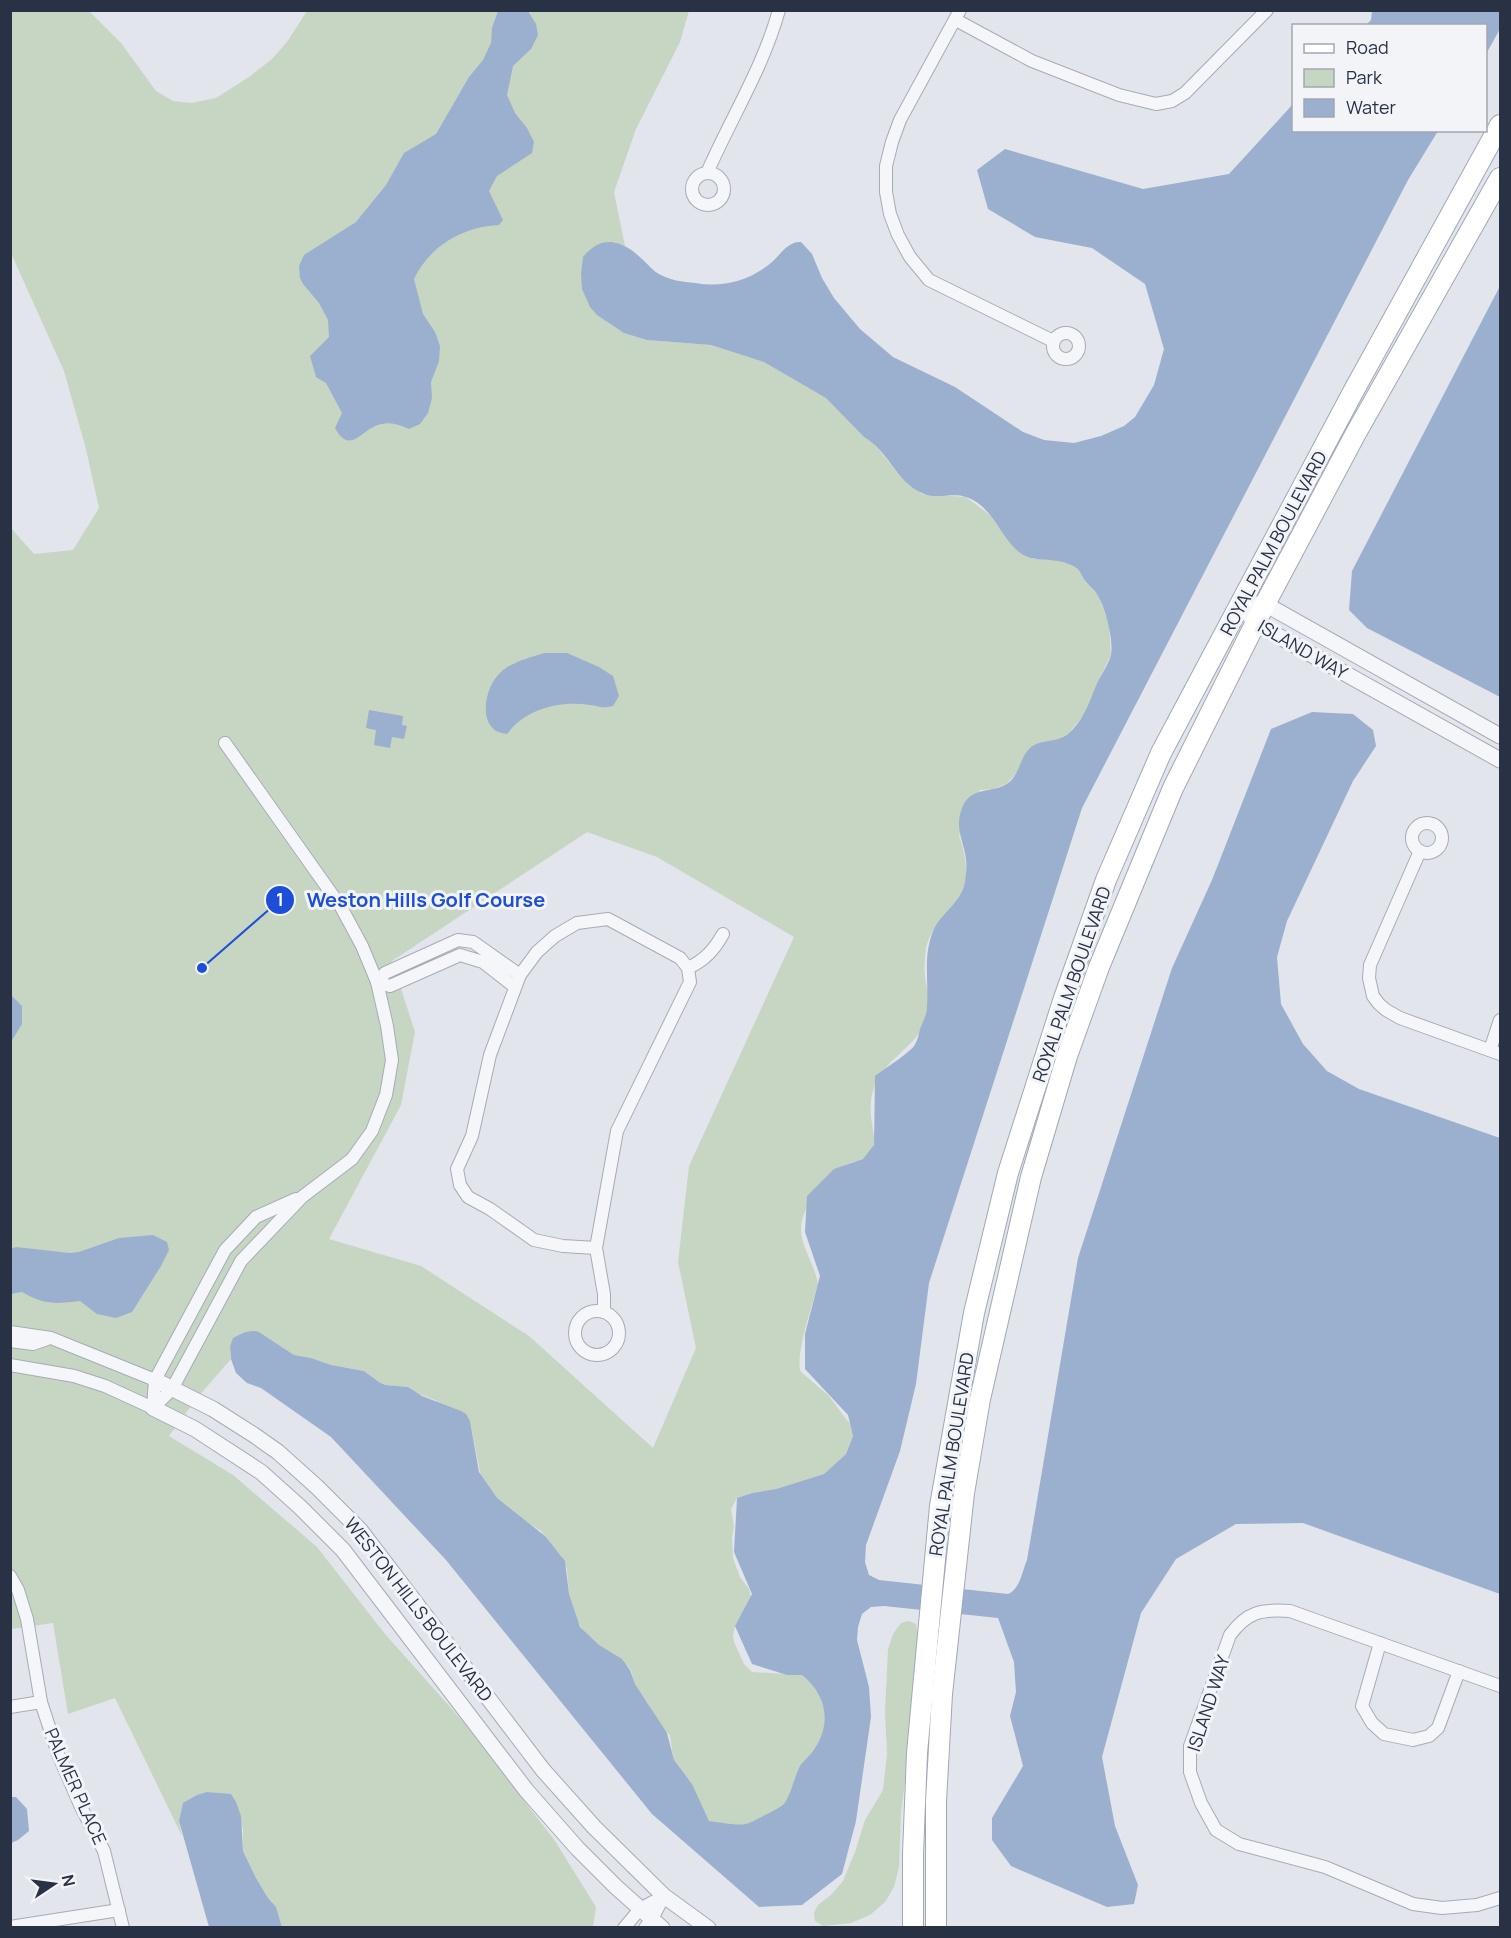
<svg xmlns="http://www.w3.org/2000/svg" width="1511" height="1938" viewBox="0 0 1511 1938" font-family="Manrope,sans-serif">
  <rect width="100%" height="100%" fill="#e2e5eb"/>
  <g fill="#c6d6c3" fill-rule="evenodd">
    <path d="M11,11H89L121,43L156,91L173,101L191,103L216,98L249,77L272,59L287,42L307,11H689L680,42L636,129L614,192L625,246L615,242L647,340L711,345L765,362L827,398L864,437L872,441L899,475L922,494L966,497L990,515L1013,546L1033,559H1060L1077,568L1082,574L1086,583L1098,594L1109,625L1111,655L1098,681L1086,712L1068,734L1056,741L1040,744L1030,749L1016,774L1006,784L993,789L980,790L959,835C965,854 971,878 961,897C959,901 955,904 952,907C941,919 928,934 926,949C925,958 924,968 925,977C928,997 933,1005 924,1025C912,1049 885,1060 875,1085C871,1094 870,1106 871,1116C872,1129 879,1145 868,1156C864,1160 854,1161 848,1164C833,1173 806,1203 802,1220C796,1242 816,1264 818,1285C813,1302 794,1359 801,1372L828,1395L850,1424L853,1436L846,1454L824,1474L776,1489L752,1493L737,1498L731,1509L734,1527L732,1538L733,1558L740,1577L749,1589L751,1597L735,1626L733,1635L734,1642L744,1664L752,1672L802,1675C819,1688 829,1709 824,1731L790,1802L753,1826L715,1828L707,1818L690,1781L674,1764L670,1735L658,1725L648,1703L635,1686L631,1670L627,1665L610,1658L583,1630L576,1619L569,1595L567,1569L561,1555L557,1553L541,1531L505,1508L482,1482L470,1421L435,1400L414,1392L407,1387L385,1385L379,1382L364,1371L331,1365L311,1358L294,1355L259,1332L230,1348L231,1359L197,1398L169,1436L233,1475L317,1547L385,1634L466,1725L555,1841L596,1907L593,1927H282L276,1907L268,1898L256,1878L243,1851V1829L231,1795L207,1792L179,1821L182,1836L115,1698L68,1714L53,1623L11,1629V528L34,554L73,550L99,508L86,449L64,371L11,253ZM587,832L657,857L794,937L689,1166L678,1262L696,1348L653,1448L529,1336L421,1266L329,1239L401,1105L415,1032L392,961Z"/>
    <path d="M909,1621L916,1624L918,1635L916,1693L901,1813L899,1867L894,1887L885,1902L870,1915L851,1923L823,1926L815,1921L814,1913L818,1905L832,1894L843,1881L855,1852L865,1820L883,1790L887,1754L885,1712L888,1649L893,1634L901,1623Z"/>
  </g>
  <g fill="#9bb0ce">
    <path d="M498,11H528L536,24L538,35L531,49L513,66L507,95L515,113L527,128L534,142L532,153L497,176L489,191L503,220L499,225C462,227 430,246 414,279L423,314L435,332L440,346L439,361L431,382L432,398L428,413L420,424L409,429C400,425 392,422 382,424C362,427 351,457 335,428L342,413L326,383L316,377L310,356L329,337L328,320L319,303L303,284L300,278L299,266L304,255L356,222L386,185L404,153L436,134L469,77L483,60L491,43L492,28Z"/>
    <path d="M1372,11H1500V29L1486,54V26L1366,25L1371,20Z"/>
    <path d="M1293,104L1294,130L1438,131L1408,180L1082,808L929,1283L916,1384L900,1451L866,1545L865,1562L869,1575L879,1580L1008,1594C1020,1589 1022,1572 1027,1560L1078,1258L1172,968L1212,880L1271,729L1312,712L1353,714L1373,730L1376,746L1353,781L1287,921L1277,957L1281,1004L1303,1044L1327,1071L1359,1089L1500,1138V1594L1303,1523L1236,1524L1176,1559L1141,1613L1102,1757L1115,1826L1138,1885L1134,1904L1107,1907L1011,1866L992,1840V1818L1023,1766L1010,1716L1016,1692L1014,1662L998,1618L884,1606L871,1607L862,1614L858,1627L857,1640L869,1687L871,1717L856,1821L842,1874L802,1905L759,1907L652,1814L446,1560L331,1437L261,1388L247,1383L236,1373L231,1359L230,1347L233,1338C241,1334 250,1329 259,1332L294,1355L311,1358L331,1365L364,1371L379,1382L385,1385L408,1387L422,1396L461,1411L466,1414L470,1421L479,1472L497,1498L545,1536L565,1561L569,1594L580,1627L599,1645L622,1659L630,1670L635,1684L667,1733L674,1760L692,1784L709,1821C720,1822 736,1826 746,1824C749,1824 781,1807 783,1805C790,1798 795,1775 800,1766C804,1760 811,1755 815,1748C832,1723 826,1694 802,1675H787L752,1664L735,1626L752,1594L734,1552L737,1498L752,1493L776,1489L824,1474L846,1454L853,1436L848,1415L805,1369V1334L820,1276L805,1232L807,1196L834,1169L863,1159L874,1145L875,1076C883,1070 909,1053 914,1046C917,1042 919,1034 920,1029C923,1022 927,1014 927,1007C929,980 922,953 935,927C944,911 962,901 965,882C966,875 967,866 966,859C964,842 955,829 961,811C969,786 987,794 1005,785C1020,777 1019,758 1030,748C1040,739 1057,743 1068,734C1082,722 1089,704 1095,688C1099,677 1108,666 1111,655C1114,641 1105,606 1097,594C1095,590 1091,588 1088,584C1082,579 1082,571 1075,567C1055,555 1036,565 1019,552C1000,537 992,505 966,497C952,492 936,500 922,493C896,482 888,450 864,437L826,398L764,362L711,345L647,340L624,333L597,315L590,307L582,289L581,274L583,257C602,234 622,240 642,259C648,264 652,270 659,274C669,280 683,282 695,283C722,288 750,281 772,262C781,254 788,241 801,242L812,254L822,278L834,298L860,329L893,357L955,387L1023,432L1044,440L1074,443L1101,436L1124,426L1135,417L1154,385L1164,349L1145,284L1092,248L1035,237L988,209L977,170L1005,149L1143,189L1229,174Z"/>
    <path d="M1500,286V697L1367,628L1349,610L1352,571Z"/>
    <path d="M544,653H567L599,667L613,676L619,696L613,706C600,709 601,706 590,705C560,700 525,709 507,734C501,733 495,732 491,726C480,713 488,683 500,673C511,662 529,658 544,653Z"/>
    <path d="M369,710L403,716L402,725L407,726L404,739L392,737L390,748L374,745L376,730L366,728Z"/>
    <path d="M11,995L22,1006V1024L11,1042Z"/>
    <path d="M153,1235L167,1242L169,1250L161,1266L132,1312L116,1318L97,1314L80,1301C56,1304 44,1305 22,1292L11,1294V1249L16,1247L70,1253L79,1252L119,1238Z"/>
    <path d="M207,1792L231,1794L236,1802L241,1816L243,1851L256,1878L268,1898L276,1907L282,1927H209L179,1821L183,1803L197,1795Z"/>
    <path d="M10,1797H16L27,1809L29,1831L18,1840L11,1843Z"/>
  </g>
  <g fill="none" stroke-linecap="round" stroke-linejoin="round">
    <g stroke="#a7abb6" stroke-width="14">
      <g id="minor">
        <path d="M960,10L900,120L892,142L886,166V192L890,214L898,235L910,257L929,280L1053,341"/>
        <path d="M956,20L1032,61L1119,95L1156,104L1172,101L1185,93L1267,10"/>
        <path d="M707,173C731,118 763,68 779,10"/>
        <circle cx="708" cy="189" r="16"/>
        <circle cx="1066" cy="346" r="13"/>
        <circle cx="1427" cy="838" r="15"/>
        <path d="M1420,851L1370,965L1369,978L1373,996L1379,1004L1386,1010L1400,1018L1500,1054"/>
        <path d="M688,968C705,960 714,950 723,934"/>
        <path d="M515,987L483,962L460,955L390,986L377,982L385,973L458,940L473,942L520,975"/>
        <path d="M1490,1050L1500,1020"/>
        <path d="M596,1248L563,1246L534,1240L490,1209L468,1197L460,1185L457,1169L472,1136L490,1055L520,975L537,952L555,936L577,923L608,919L680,958L688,968L690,982L617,1131L596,1248L604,1294V1312"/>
        <circle cx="597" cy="1333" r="22"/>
        <path d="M10,1332L51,1338L155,1380"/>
        <path d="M10,1341L33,1344L47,1339"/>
        <path d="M10,1365L74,1376L105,1386L153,1408"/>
        <path d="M153,1408L172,1389L241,1261L302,1197L352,1159L372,1131L386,1095L392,1060L387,1026L377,982L362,946L341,907L225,743"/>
        <path d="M153,1408L155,1380L225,1250L256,1217L296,1199"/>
        <path d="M10,1576L18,1590L27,1619L41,1702L58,1754L81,1807L104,1851L123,1928"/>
        <path d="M1380,1643L1362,1706L1372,1723L1384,1734L1413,1740L1429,1736L1438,1728L1459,1671"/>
        <path d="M1500,1686L1290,1611C1261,1609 1247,1612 1230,1635L1190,1746V1772L1201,1803L1216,1830L1239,1844L1325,1867L1413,1904L1442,1908L1477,1905L1500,1898"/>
        <path d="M10,1707L41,1702"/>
        <path d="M10,1927L119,1910"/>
        <path d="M624,1928L640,1909L664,1896"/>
        <path d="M645,1928L652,1919L664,1896"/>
      </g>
    </g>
    <g stroke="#a7abb6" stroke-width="17">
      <g id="tertiary">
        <path d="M1241,604L1255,623L1500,760"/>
        <path d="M1256,604H1265L1500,736"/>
        <path d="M155,1380L213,1409L254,1435L278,1452L317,1487L360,1530L543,1770L594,1827L664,1896L708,1928"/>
        <path d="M153,1408L195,1429L261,1472L300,1507L343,1550L526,1790L577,1848L616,1887L662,1928"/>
      </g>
    </g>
    <g stroke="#a0a8b8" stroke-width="22">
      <g id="primary">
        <path d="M913,1928V1854L917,1753L940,1506L974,1313L1008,1173L1064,998L1106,880L1161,753L1353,392L1500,125"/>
        <path d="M936,1928V1801L942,1694L964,1493L980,1399L1031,1177L1067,1056L1099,967L1173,788L1265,604L1356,433L1500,178"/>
      </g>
    </g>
    <use href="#minor" stroke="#f5f6f9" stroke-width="12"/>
    <use href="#tertiary" stroke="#f5f6f9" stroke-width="15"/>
    <use href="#primary" stroke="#fff" stroke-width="20"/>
  </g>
  <g text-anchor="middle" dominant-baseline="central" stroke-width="6" stroke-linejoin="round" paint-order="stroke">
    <g font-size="18" fill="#293145" stroke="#f2f4f8">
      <text transform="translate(1273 543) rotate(-62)">ROYAL PALM BOULEVARD</text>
      <text transform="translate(1303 649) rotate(30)">ISLAND WAY</text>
      <text transform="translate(1071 984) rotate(-71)">ROYAL PALM BOULEVARD</text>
      <text transform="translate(951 1454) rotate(-81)">ROYAL PALM BOULEVARD</text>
      <text transform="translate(419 1609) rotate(52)">WESTON HILLS BOULEVARD</text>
      <text transform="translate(1208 1703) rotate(-72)">ISLAND WAY</text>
      <text transform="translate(76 1786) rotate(66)">PALMER PLACE</text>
    </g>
  </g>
  <path fill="none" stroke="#1d4ed8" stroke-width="2" d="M202 968L280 900"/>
  <g fill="#1d4ed8" stroke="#f2f4f8" stroke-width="2">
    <circle cx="202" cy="968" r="6"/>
    <circle cx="280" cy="900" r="15"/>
  </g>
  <g font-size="18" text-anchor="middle" font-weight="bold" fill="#fff">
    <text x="280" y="906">1</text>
  </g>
  <g font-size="20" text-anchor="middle" font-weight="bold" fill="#1d4ed8" stroke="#f2f4f8" stroke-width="6" stroke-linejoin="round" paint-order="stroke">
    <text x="426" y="907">Weston Hills Golf Course</text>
  </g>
  <rect width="1511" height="1938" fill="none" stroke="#293145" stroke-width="24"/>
  <rect x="1292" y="24" width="195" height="108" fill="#f2f4f8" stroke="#a2a6b0" stroke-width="1.5"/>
  <rect x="1304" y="44" width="30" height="9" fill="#ffffff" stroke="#a2a6b0" stroke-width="1.5"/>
  <text x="1346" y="54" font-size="18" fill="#293145">Road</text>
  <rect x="1304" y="69" width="30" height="18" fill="#c6d6c3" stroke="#a2a6b0" stroke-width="1.5"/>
  <text x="1346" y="84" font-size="18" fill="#293145">Park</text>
  <rect x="1304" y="99" width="30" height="18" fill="#9bb0ce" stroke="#a2a6b0" stroke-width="1.5"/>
  <text x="1346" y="114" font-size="18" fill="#293145">Water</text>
  <g transform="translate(54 1884) rotate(77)" stroke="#f2f4f8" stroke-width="4.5" paint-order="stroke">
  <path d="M0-4.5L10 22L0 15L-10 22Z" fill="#293145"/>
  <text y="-9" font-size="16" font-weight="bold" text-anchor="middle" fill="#293145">N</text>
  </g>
</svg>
